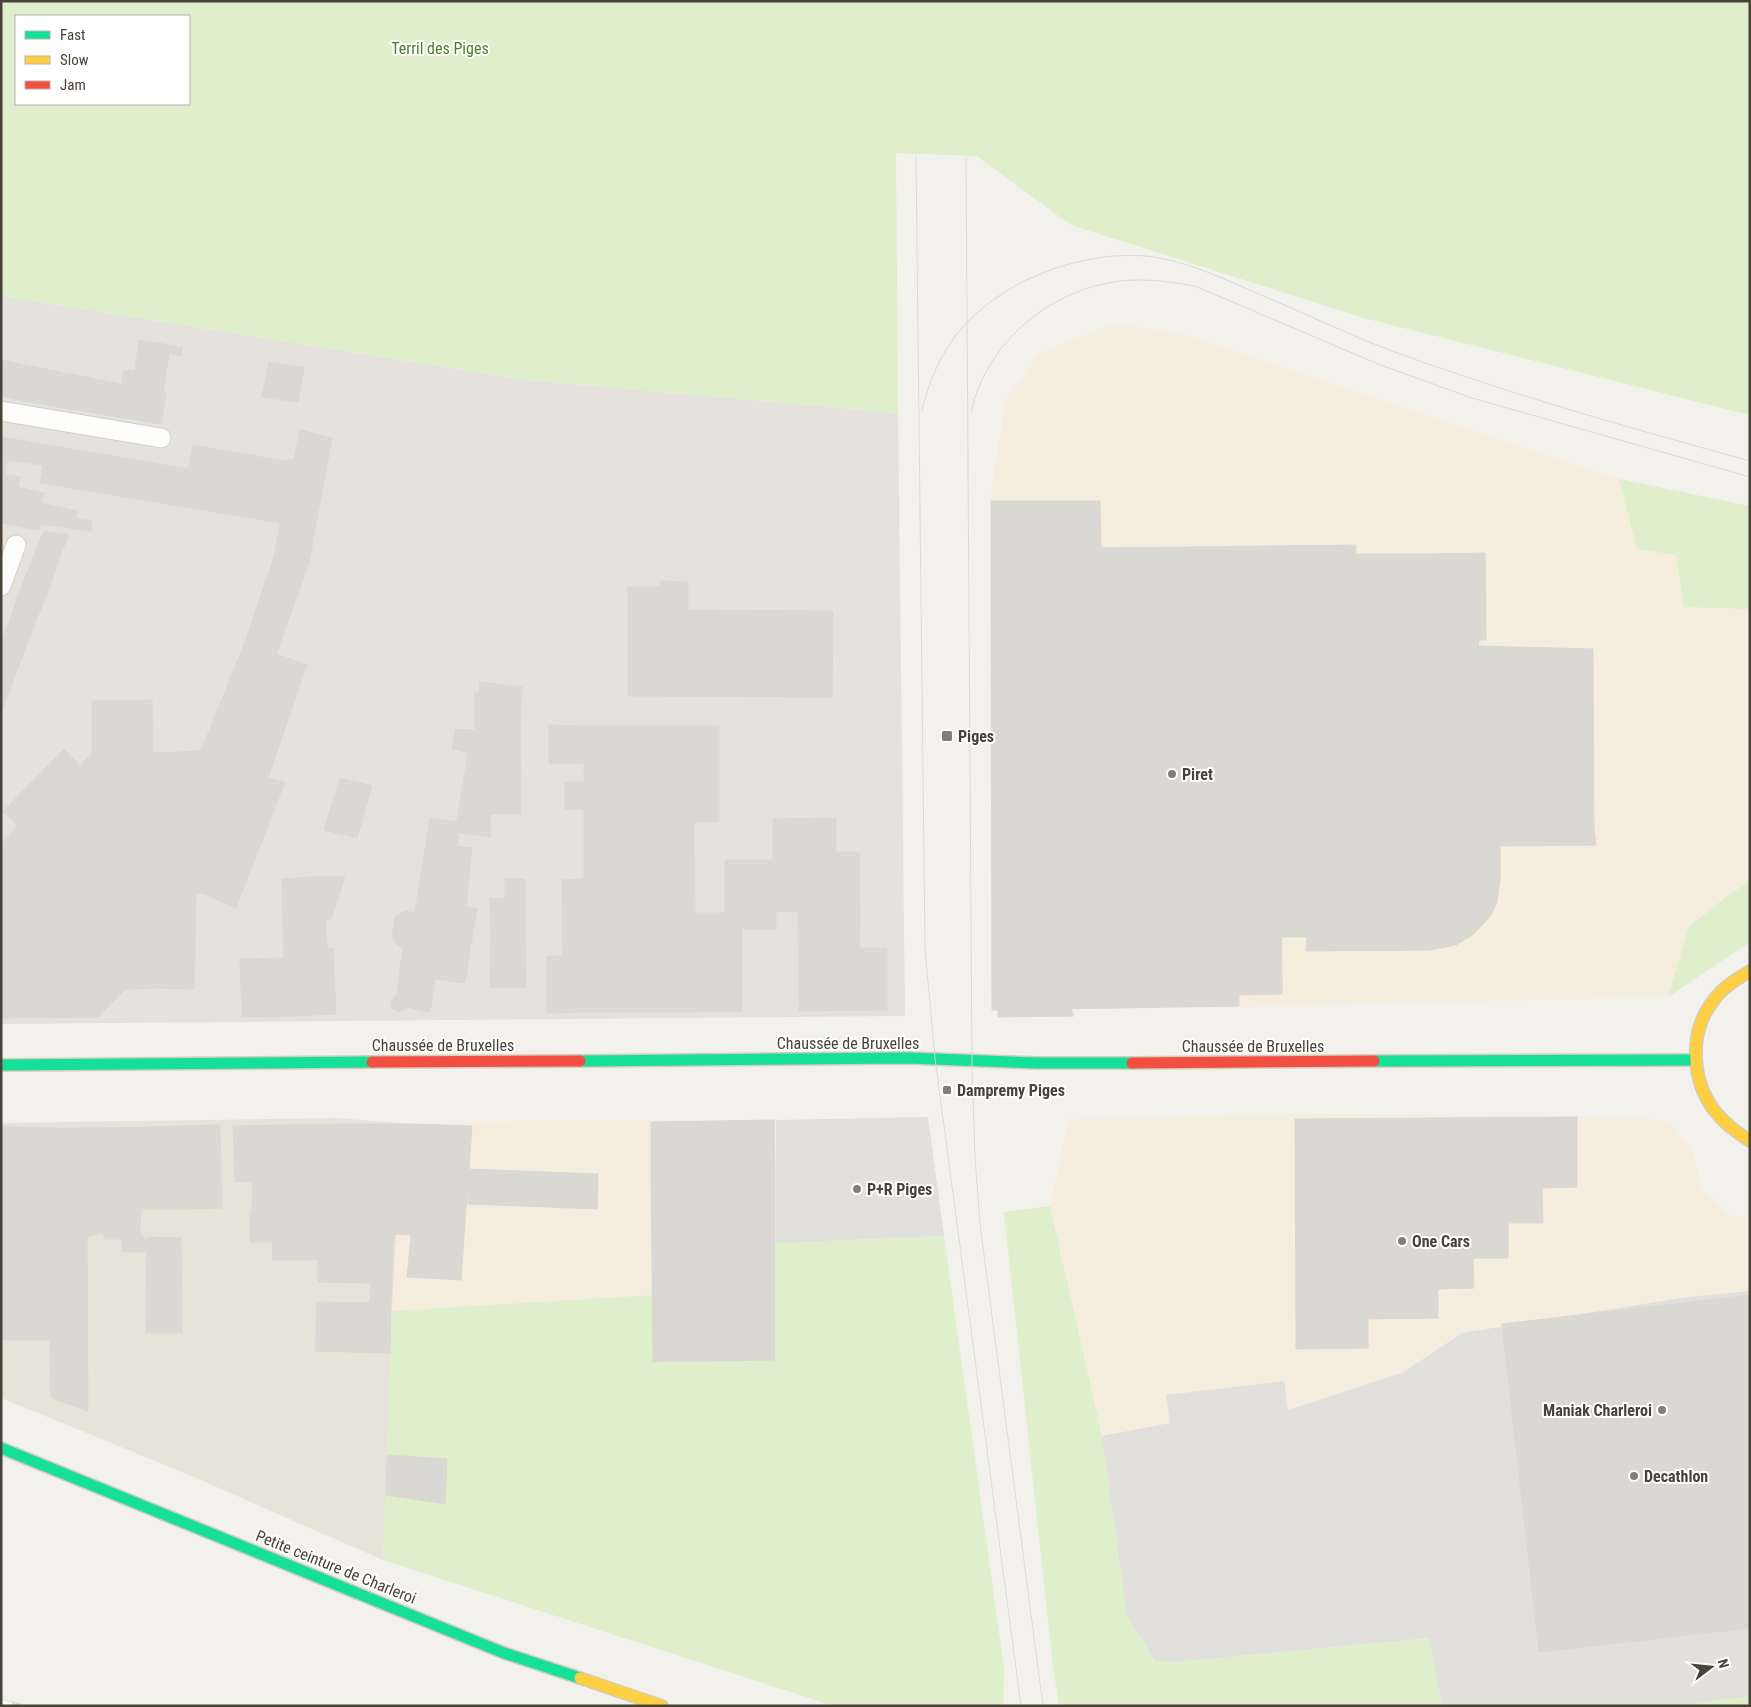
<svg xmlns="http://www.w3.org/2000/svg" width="1751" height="1707" viewBox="0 0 1751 1707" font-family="'Roboto Condensed',sans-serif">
  <rect width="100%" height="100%" fill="#f2f1ec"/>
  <path fill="#e6e3d9" d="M336,1118L411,1124L398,1205L392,1311L383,1560L180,1471L1,1398V1123Z"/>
  <g fill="#f5edde">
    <path d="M1112,324L1182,334L1619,479L1637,549L1676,555L1684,607L1750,609V881L1726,897L1689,927L1668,997L1240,1007L991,1010L990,500L1006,399L1040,353Z"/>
    <path d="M1295,1114L1641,1117L1670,1122L1692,1151L1702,1189L1730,1216L1750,1218V1696L1674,1706H1442L1429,1638L1127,1616L1102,1436L1050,1206L1069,1119Z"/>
    <path d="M776,1120V1360L654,1363L653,1295L392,1311L398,1205L411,1124L530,1121Z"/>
  </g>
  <path fill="#e5e2dd" d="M1,296L526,380L898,413L905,1016L1,1024Z"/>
  <g fill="#dfeecb" fill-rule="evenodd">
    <path d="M1,1H1750V415L1364,318L1071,225L977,156L896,153L898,413L526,380L1,296ZM16,16H189V104H16Z"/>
    <path d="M1619,479L1750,506V609L1684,607L1676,555L1637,549Z"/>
    <path d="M1750,881V942L1668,997L1689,927L1726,897Z"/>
    <path d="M1050,1206L1102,1436L1127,1616L1155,1661L1175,1662L1429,1638L1442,1706H1059L1052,1658L1004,1212Z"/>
    <path d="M944,1236L1004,1668L1003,1706H834L383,1560L392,1311L653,1295L654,1363L776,1360V1243Z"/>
    <path d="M1750,1696V1706H1674Z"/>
  </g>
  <g fill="#e1e0dc">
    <path d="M928,1117L944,1236L776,1243V1120Z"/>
    <path d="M1750,1291V1696L1674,1706H1442L1429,1638L1175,1662L1155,1661L1127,1616L1102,1436L1170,1423L1166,1395L1284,1381L1288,1410L1404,1372L1462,1333L1688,1297Z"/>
  </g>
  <g fill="#dad8d2" stroke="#dbd8d1">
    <path d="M139,340L182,347L181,356L169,354L163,393L122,384L124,370L135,371Z"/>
    <path d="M1,360L35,367L28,402L1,396Z"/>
    <path d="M269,362L304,368L298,402L262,397Z"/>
    <path d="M35,367L166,393L161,424L28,402Z"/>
    <path d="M300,430L332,438L309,563L276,654L307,665L268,778L285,782L236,908L202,893L193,896L155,895V882L197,761L245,642L274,557L291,466L284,465V461L294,459Z"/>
    <path d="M1,437L188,469L193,445L284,461V465L291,466L280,523L40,483L43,465L7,460L5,475L1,474Z"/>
    <path d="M1,474L20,477L16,500L1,497Z"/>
    <path d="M18,487L44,493L41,504L16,500Z"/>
    <path d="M1,497L16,500L11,525L1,523Z"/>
    <path d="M16,500L41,504V503L77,511L76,519L92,521L91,531L40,524L39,530L11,525Z"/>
    <path d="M991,501H1100L1101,548L1356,545V554H1430L1432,640L1472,639V646H1478L1593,649L1594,830L1596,845L1500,846V844H1570V722L1352,724V825L1281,826L1282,994L1239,995V1006L992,1010Z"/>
    <path d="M44,531L69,535L62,551L39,542Z"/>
    <path d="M39,542L62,551L53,577L29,568Z"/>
    <path d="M1485,553L1486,640H1479L1478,646H1472V639L1432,640L1430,554Z"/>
    <path d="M29,568L53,577L44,601L19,594Z"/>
    <path d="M660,581L688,582V610L833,611L832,697L628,696V587H660Z"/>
    <path d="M19,594L44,601L31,633L8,625Z"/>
    <path d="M8,625L31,633L19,665L1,659V641Z"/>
    <path d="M1,659L19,665L7,697L1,695Z"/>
    <path d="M480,682L522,687L520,730H488L491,837L455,832L472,730H475V693H479Z"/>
    <path d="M1,695L7,697L1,712Z"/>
    <path d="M152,700L153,753L200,751L155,882L157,988L126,989L98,1017L1,1018V844L18,826L3,811L64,749L80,765L92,753V701Z"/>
    <path d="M1570,722V844H1500V879L1497,902L1491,915L1474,934L1456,945L1430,950L1306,951L1307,937H1282L1281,826L1352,825V724Z"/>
    <path d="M549,725L584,726L583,763L549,764Z"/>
    <path d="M584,726H690L692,822L694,821L695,901V945H692L693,1012H584Z"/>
    <path d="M690,726H719V822H692Z"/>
    <path d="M455,729L472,730L469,753L452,749Z"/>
    <path d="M488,730H520L521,814H489Z"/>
    <path d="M340,778L372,786L357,838L324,830Z"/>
    <path d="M565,782H583L584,809H565Z"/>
    <path d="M430,818L457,822L455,832L459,833L445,918L415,913Z"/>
    <path d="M836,818V852H859L860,920L840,921V909H798V911L776,912V929H742V944L695,945L696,913H725V860H773V819Z"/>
    <path d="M456,846L472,848L466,907L477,909L470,950L440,946Z"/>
    <path d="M345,876L331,920H326L327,949H314L312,877Z"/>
    <path d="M312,877L314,949L333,948L336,1014L291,1016L284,958L282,879Z"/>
    <path d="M505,879H525V936L491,935L490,898L505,899Z"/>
    <path d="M584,879V956L563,957L562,880Z"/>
    <path d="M155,895L196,896L194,989L157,988Z"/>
    <path d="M798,909H840L841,940H859L860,948H887V1010L799,1011Z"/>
    <path d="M405,911L445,918L440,946L470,950L465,983L435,979L430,1012L407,1007L399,1012L392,1008L391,1002L397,994L403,947L398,946L392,938L395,917Z"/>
    <path d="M860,920L859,940H841L840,921Z"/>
    <path d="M491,935L525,936L526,987L490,988Z"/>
    <path d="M742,944V1011L693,1012L692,945Z"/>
    <path d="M547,956H584V1012L547,1013Z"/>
    <path d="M284,958L291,1016L242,1017L240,959Z"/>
    <path d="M998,1009H1071L1074,1016L998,1017Z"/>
    <path d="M1577,1117V1187L1542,1188L1543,1223H1508V1258H1473L1474,1288L1438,1289V1318L1368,1319V1348L1296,1349L1295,1119Z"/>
    <path d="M774,1120L775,1179L651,1181V1122Z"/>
    <path d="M342,1124H411L401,1185L341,1186Z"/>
    <path d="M342,1124L340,1177L275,1178V1181L235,1182L233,1126Z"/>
    <path d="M411,1124L472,1126L466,1210L398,1205Z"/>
    <path d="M220,1125L221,1181L183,1182L182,1126Z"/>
    <rect x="1" y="1126" width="12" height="64"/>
    <path d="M182,1126L183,1182H148L147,1127Z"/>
    <path d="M13,1127L50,1128L51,1190L14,1191Z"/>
    <path d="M147,1127L148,1182L87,1183L86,1128Z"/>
    <path d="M50,1128H86L87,1183L50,1184Z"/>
    <path d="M469,1169L598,1174L597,1209L468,1204Z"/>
    <path d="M340,1177L341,1244L318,1243V1260H272L275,1178Z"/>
    <path d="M775,1179V1360L653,1362L651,1181Z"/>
    <path d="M221,1181L222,1208L184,1209V1182Z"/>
    <path d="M253,1181H275L274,1242H250V1210L252,1211Z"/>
    <path d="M148,1182L147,1209L141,1208L140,1233L146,1240V1252H122V1239H104V1233L87,1236V1183Z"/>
    <path d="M148,1182H184V1209H147Z"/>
    <path d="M87,1183V1236L88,1411L51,1398L50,1340H1V1238L51,1237L50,1184Z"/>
    <path d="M401,1185L393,1246L391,1303H370L371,1283L318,1282V1243L341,1244V1186Z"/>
    <path d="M1,1190L16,1191L17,1238H1Z"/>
    <path d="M51,1190V1237L17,1238L16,1191Z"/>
    <path d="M399,1205L466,1210L461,1280L407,1277L411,1235L394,1234Z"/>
    <path d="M147,1237L181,1238L182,1333H146Z"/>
    <path d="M1750,1295V1628L1539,1652L1502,1324Z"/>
    <path d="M317,1302L391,1303L390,1353L315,1351Z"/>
    <path d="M387,1455L447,1459L445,1504L386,1495Z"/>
  </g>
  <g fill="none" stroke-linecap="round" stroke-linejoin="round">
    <g stroke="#d0cec9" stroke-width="21">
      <g id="lane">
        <path d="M1,411L161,438"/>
        <path d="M1,586L16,545"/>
      </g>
    </g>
    <g stroke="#d5cdb8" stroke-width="14">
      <g id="fast">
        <path d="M580,1061L908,1058L1038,1063H1132"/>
        <path d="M1374,1061L1695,1060"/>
        <path d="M1,1065L372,1062"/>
        <path d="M1,1448L504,1653L580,1678"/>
      </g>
    </g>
    <g stroke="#d5cdb8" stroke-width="14">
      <g id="slow">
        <path d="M1750,971C1737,979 1723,987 1714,1000C1687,1033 1691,1086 1720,1117C1729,1127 1739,1134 1750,1141"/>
        <path d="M580,1678L662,1706"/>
      </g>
    </g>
    <g stroke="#d5cdb8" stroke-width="14">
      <g id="jam">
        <path d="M372,1062L580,1061"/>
        <path d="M1132,1063L1374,1061"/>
      </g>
    </g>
    <use href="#lane" stroke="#fdfdfc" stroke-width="19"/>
    <use href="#fast" stroke="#16e098" stroke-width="11"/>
    <use href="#slow" stroke="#ffcf43" stroke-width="11"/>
    <use href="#jam" stroke="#f24e42" stroke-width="11"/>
    <g stroke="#dadad9" stroke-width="1">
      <path d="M916,157L925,948L935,1058L1021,1706"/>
      <path d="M966,159L972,1068L975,1157L980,1224L1043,1706"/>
      <path d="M922,410C936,354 961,318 1010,289C1051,264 1113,249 1160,258C1192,264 1222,278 1252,291C1307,314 1361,341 1417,360C1526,399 1638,430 1750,461"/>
      <path d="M971,412C985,347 1043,295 1108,283C1137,277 1166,281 1195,286L1378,364L1472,398L1750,477"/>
    </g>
    <g stroke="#dadad9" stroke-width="5.5">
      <path id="rail" d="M1,1702L19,1706"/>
    </g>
    <use href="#rail" stroke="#fff" stroke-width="4" stroke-dasharray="11" stroke-linecap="butt"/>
  </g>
  <g fill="#847f76" stroke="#fff" stroke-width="2">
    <rect x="941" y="730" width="12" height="12" rx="2.5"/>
    <circle cx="1172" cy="774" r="5"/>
    <rect x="942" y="1085" width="10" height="10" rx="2.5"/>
    <circle cx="857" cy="1189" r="5"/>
    <circle cx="1402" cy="1241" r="5"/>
    <circle cx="1662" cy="1410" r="5"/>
    <circle cx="1634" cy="1476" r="5"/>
  </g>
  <g text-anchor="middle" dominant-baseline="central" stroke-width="4" stroke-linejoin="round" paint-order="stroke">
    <g font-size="16" fill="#477f26" stroke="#fff">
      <text x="440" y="48">Terril des Piges</text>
    </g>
    <g font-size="16" font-weight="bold" fill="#494237" stroke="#fff" text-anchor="start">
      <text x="958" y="736">Piges</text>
      <text x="1182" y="774">Piret</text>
      <text x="957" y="1090">Dampremy Piges</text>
      <text x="867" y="1189">P+R Piges</text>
      <text x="1412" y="1241">One Cars</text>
      <text x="1652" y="1410" text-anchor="end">Maniak Charleroi</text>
      <text x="1644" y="1476">Decathlon</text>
    </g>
    <g font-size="16" fill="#494237" stroke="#fff">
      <text x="848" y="1043">Chaussée de Bruxelles</text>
      <text x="443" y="1045">Chaussée de Bruxelles</text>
      <text x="1253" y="1046">Chaussée de Bruxelles</text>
      <text transform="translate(336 1567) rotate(22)">Petite ceinture de Charleroi</text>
    </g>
  </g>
  <rect width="1751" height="1707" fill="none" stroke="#494237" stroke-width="5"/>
  <rect x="15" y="15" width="175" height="90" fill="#ffffff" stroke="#b6b3af"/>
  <rect x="25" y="31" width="25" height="8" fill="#16e098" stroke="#b6b3af"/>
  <text x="60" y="40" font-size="15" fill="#494237">Fast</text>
  <rect x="25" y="56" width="25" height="8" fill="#ffcf43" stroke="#b6b3af"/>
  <text x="60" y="65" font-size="15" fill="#494237">Slow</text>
  <rect x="25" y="81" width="25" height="8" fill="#f24e42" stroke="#b6b3af"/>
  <text x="60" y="90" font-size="15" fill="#494237">Jam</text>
  <g transform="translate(1711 1667) rotate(74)" stroke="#ffffff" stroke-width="4" paint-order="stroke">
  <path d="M0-4L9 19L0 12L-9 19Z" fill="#494237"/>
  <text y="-8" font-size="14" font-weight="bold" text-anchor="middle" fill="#494237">N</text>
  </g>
</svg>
